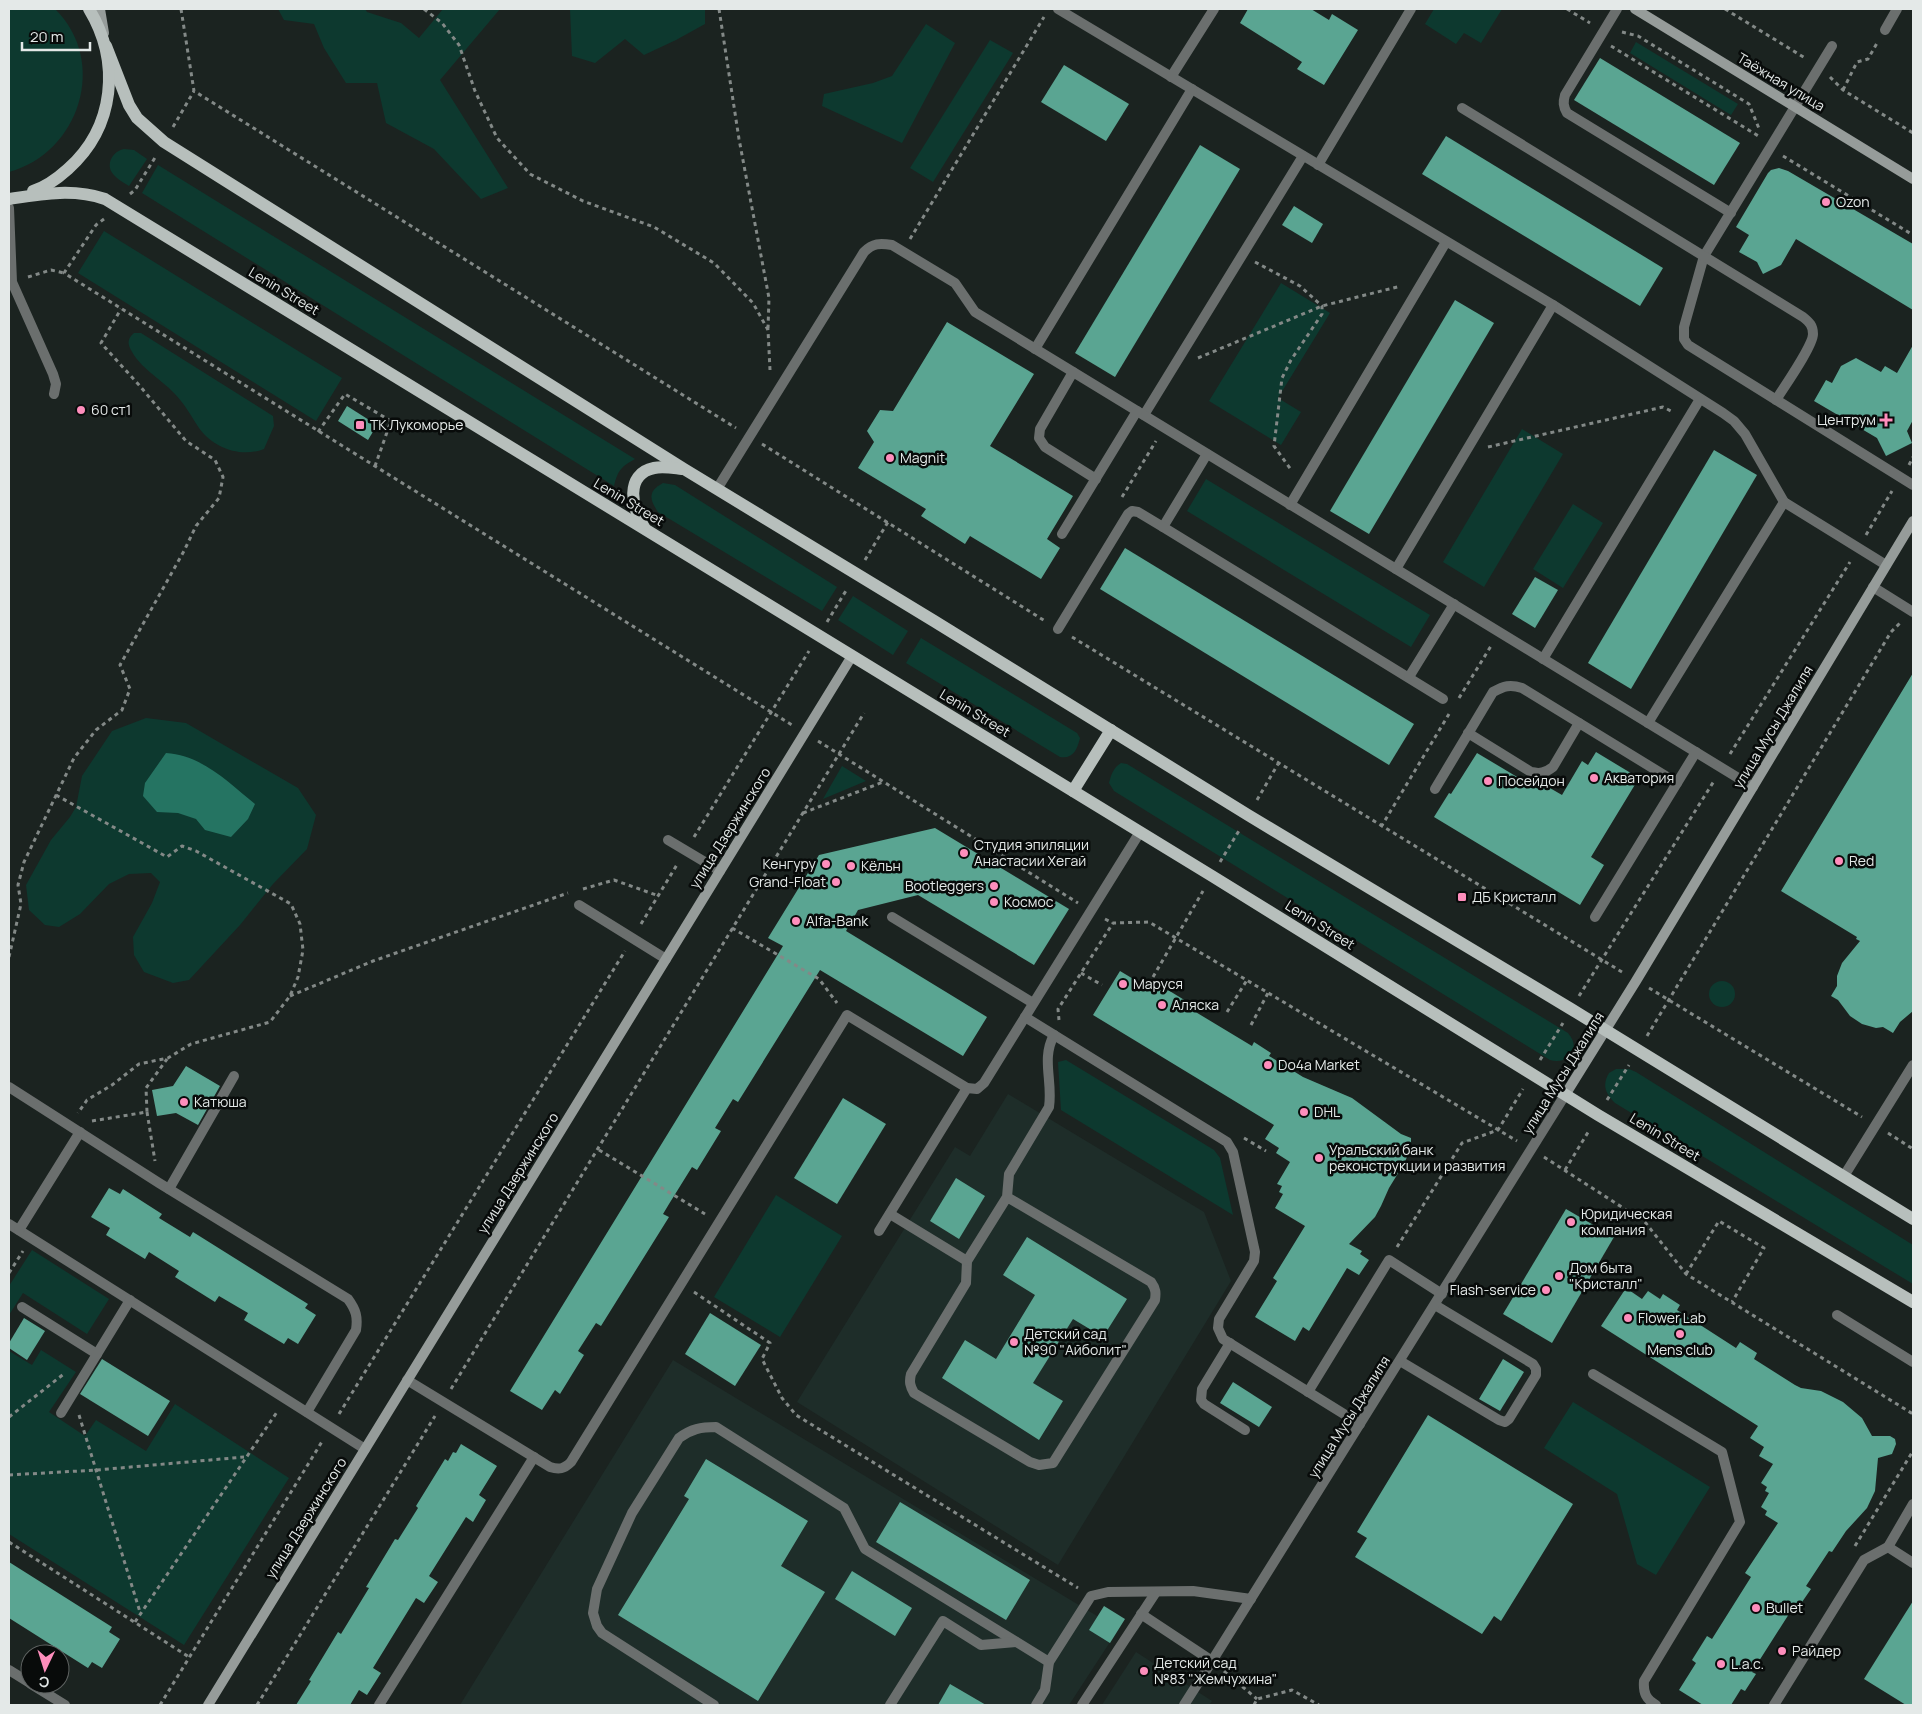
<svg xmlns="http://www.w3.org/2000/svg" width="1922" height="1714" viewBox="0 0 1922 1714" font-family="Manrope,sans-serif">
<rect width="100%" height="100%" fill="#1b2320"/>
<g fill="#1e2d29">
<path d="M1008 1094 1204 1212 1231 1281 1058 1565 797 1402 955 1147 970 1156Z"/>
<path d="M673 1360 1097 1616 1125 1619 1069 1705H460Z"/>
<path d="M1136 1652 1212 1701 1209 1705H1102Z"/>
</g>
<g fill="#0d392f">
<path d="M9 9H55C109 62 79 153 9 172Z"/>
<path d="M278 9H365L367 12 401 23 419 38 443 9H500L440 80 508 188 481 199 434 149 386 123 377 83H346L324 48 314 24 284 20Z"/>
<path d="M570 9H705V24L676 40 644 55 625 39 595 63 572 56Z"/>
<path d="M1434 9H1502L1481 43 1464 33 1456 44 1425 24Z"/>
<path d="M926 24 955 43 902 143 822 106 824 94 873 83 892 76Z"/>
<path d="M990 40 1013 53 933 182 910 168Z"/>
<path d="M1636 42 1738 104 1731 115 1630 53Z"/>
<path d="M124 149 134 150 147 159 129 186C124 183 117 179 113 174 105 164 113 151 124 149Z"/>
<path d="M158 165 635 459C621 467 618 470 614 486L142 193Z"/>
<path d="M104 231 342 378 316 421 78 273Z"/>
<path d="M1281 283 1330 313 1278 398 1301 412 1281 445 1209 401Z"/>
<path d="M134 333H141L273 416 274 426 264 449C241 458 213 448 199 428 191 416 185 404 174 393 161 379 140 368 131 350 127 343 128 338 134 333Z"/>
<path d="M1522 429 1563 454 1484 587 1443 562Z"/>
<path d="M1206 479 1430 615 1411 647 1187 511Z"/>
<path d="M663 483 675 485 837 587 822 611 658 512C649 499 648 491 663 483Z"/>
<path d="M1573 504 1603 523 1563 588 1533 569Z"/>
<path d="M853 596 908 631 893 655 838 620Z"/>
<path d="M921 638 1077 733 1080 738C1077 750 1073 759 1060 757L906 663Z"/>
<path d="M146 718 186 723 298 788 316 815 307 849 273 884 240 925 189 980 173 983 144 972 134 955 133 937 152 903 160 882 151 873 129 874 109 884 80 914 59 927 45 925 29 910 26 885 51 840 70 817 76 807 82 776 112 731Z"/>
<path d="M1121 763 1127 764 1568 1033C1582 1049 1568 1065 1550 1060L1114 791 1109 783C1111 775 1113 768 1121 763Z"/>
<path d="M842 766 866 781 823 799Z"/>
<circle cx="1722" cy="994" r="13"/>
<path d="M1066 1060 1214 1150 1220 1158 1233 1215 1061 1110 1058 1062Z"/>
<path d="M1616 1069H1629L1636 1072 1913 1245V1284L1615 1103C1605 1093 1602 1085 1609 1073Z"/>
<path d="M776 1195 842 1236 780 1337 714 1297Z"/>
<path d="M32 1250 109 1299 87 1334 23 1293 9 1315V1286Z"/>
<path d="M41 1350 76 1372 49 1412 85 1436 96 1420 146 1451 175 1404 289 1478 184 1645 9 1534V1351L32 1365Z"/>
<path d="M1573 1402 1710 1487 1656 1575 1637 1564 1617 1494 1544 1448Z"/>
</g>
<path fill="#257462" d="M166 753C202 755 229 783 255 804L248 819 231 837 205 830 196 819 178 813 157 812 143 796 145 783Z"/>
<g fill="#5aa592">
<path d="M1248 9H1311L1329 20 1332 14 1358 30 1324 85 1297 69 1302 62 1240 23Z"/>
<path d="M1600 58 1740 143 1714 185 1574 100Z"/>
<path d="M1064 65 1129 104 1106 141 1041 102Z"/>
<path d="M1446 136 1663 268 1640 306 1422 174Z"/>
<path d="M1200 145 1240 169 1115 377 1075 353Z"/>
<path d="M1779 168 1788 171 1913 244V310L1796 239 1781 265 1763 274 1757 262 1739 252 1749 235 1736 227 1768 173 1771 170Z"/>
<path d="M1294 206 1323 224 1312 243 1282 225Z"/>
<path d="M1455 300 1494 323 1369 534 1330 511Z"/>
<path d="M947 322 1034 374 990 446 1073 496 1047 539 1060 548 1041 579 970 536 965 544 921 516 926 509 858 468 874 442 867 431 880 410 893 411Z"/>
<path d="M1913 345V420L1907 431 1912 443 1886 456 1877 438 1814 401 1826 380 1832 383 1841 366 1856 358 1881 372 1885 366 1897 373Z"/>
<path d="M347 406 377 425 368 440 338 421Z"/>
<path d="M1714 450 1757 475 1631 689 1588 663Z"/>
<path d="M1125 548 1414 724 1389 765 1100 589Z"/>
<path d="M1535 577 1558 590 1535 628 1512 614Z"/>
<path d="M1913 673V1011L1900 1022 1893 1033 1883 1027 1876 1028 1862 1024 1850 1016 1838 1000 1831 996 1837 986V976L1842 963 1860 941 1856 939 1857 937 1781 891Z"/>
<path d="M1596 752 1639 778 1591 857 1604 865 1580 905 1434 817 1449 793 1451 794 1477 753 1529 784 1532 779 1536 780 1562 795 1582 761 1588 765Z"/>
<path d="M935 828 1069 909 1034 965 918 895 858 910 846 931 987 1017 963 1056 820 970 738 1102 733 1099 715 1128 721 1131 697 1170 692 1167 669 1204 663 1214 669 1217 601 1326 596 1323 578 1351 584 1355 560 1394 555 1390 542 1410 510 1391 783 946 768 938 819 855Z"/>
<path d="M1120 971 1140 983 1142 979 1166 993 1168 990 1186 1001 1184 1005 1252 1046 1254 1042 1271 1053 1269 1056 1303 1077 1352 1098 1401 1134 1411 1138V1146L1405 1162 1389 1188 1381 1206 1375 1217 1349 1244 1362 1251 1360 1254 1369 1260 1359 1275 1347 1268 1309 1331 1303 1327 1295 1341 1255 1317 1277 1281 1273 1278 1305 1226 1275 1208 1283 1194 1279 1192 1282 1186 1277 1184 1290 1162 1276 1153 1279 1148 1265 1139 1274 1125 1093 1015Z"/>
<path d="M186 1066 220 1086 198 1125 176 1113 157 1116 152 1090 173 1086Z"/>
<path d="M843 1098 886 1124 837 1204 794 1178Z"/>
<path d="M956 1178 985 1196 959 1239 930 1221Z"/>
<path d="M109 1188 120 1194 123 1189 162 1214 159 1218 190 1237 193 1232 308 1304 305 1308 316 1315 298 1344 288 1338 284 1344 244 1320 248 1313 219 1296 215 1302 175 1277 179 1271 149 1252 145 1259 106 1235 110 1228 91 1217Z"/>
<path d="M1566 1209 1614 1237 1552 1343 1503 1314Z"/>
<path d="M1027 1237 1127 1299 1103 1337 1073 1319 1033 1383 1063 1401 1039 1440 942 1378 965 1340 996 1359 1035 1295 1003 1275Z"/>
<path d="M1626 1288 1642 1299 1648 1291 1660 1299 1663 1294 1680 1305 1677 1310 1736 1348 1740 1342 1757 1353 1754 1359 1795 1385 1801 1388 1821 1391 1843 1402 1862 1418 1872 1436H1890L1895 1439 1896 1444 1892 1454 1878 1458 1875 1491 1867 1508 1846 1531 1832 1552 1829 1551 1806 1586 1811 1589 1800 1605 1796 1603 1752 1672 1756 1674 1745 1691 1741 1689 1731 1705H1703L1679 1690 1696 1663 1692 1660 1707 1636 1712 1639 1751 1577 1745 1573 1778 1523 1765 1515 1767 1511 1761 1507 1769 1493 1765 1491 1767 1487 1761 1483 1773 1464 1759 1456 1764 1447 1750 1438 1758 1426 1601 1326Z"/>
<path d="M710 1313 761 1345 735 1386 685 1354Z"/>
<path d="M24 1318 45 1331 27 1360 9 1348V1343Z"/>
<path d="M102 1359 170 1401 148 1436 80 1394Z"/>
<path d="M1503 1359 1524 1372 1500 1411 1479 1399Z"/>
<path d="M1233 1382 1272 1407 1259 1427 1220 1403Z"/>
<path d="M1428 1415 1573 1504 1501 1621 1494 1616 1482 1634 1355 1557 1367 1538 1357 1532Z"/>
<path d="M461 1444 497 1466 479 1495 486 1500 473 1522 466 1517 429 1576 438 1582 424 1603 416 1598 373 1668 381 1673 367 1695 359 1690 350 1705H296L311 1681 309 1680 338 1632 341 1634 369 1588 366 1587 395 1539 398 1540 418 1508 416 1506 445 1459 448 1461 453 1452 456 1453Z"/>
<path d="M706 1459 808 1521 781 1566 825 1592 758 1701 618 1615 689 1499 684 1496Z"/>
<path d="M900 1502 1030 1580 1006 1620 876 1542Z"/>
<path d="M9 1562 112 1627 109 1632 120 1639 102 1668 92 1662 88 1668 9 1618Z"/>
<path d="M852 1571 912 1608 895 1636 835 1599Z"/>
<path d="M1913 1601V1705H1906L1864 1679Z"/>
<path d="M1104 1606 1125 1619 1110 1643 1089 1630Z"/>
<path d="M950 1684 986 1705H938Z"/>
</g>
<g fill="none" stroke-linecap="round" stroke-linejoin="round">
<g stroke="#838987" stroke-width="3" stroke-dasharray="4 4" stroke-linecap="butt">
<path d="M181 9 194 91 736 428"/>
<path d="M424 9 442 23 459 45 475 91 497 138 530 174 583 201 654 227 714 263 753 303 768 330 770 370"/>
<path d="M719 9 739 139 769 298 768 329"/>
<path d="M1567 9 1590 23"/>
<path d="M1725 9 1805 58"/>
<path d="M1622 32 1638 36 1749 104 1760 131"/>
<path d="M1611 46 1760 137"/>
<path d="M1830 77 1843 90 1913 133"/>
<path d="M1843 90 1857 62 1868 59 1877 43"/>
<path d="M173 127 194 91"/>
<path d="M1783 156 1913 235"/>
<path d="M130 194 135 190 156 156"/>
<path d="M104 219 96 225 64 273 792 725"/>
<path d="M910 239 1044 17"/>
<path d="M1255 262 1300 286 1322 306V314L1291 360 1282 378 1274 446 1292 471"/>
<path d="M28 277 51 270 64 273"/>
<path d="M1198 358 1322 306 1401 286"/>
<path d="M318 432 345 394 391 421 375 466"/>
<path d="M762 444 1045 621"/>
<path d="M1488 447 1663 407 1673 412"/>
<path d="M1909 465 1913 457"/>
<path d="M1122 497 1156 441"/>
<path d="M1866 535 1892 491"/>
<path d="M865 560 888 522"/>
<path d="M827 622 847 589"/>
<path d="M1072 637 1622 972"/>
<path d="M1459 698 1491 646"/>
<path d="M818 741 1078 903"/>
<path d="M1730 754 1850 562"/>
<path d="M56 795 167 857 182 846 196 851 291 904 300 924 303 950 298 977 290 996 270 1022 191 1044 168 1058 139 1064 112 1085 87 1100 78 1113"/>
<path d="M1257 800 1278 764"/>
<path d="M803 813 883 782"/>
<path d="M1381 827 1449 714"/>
<path d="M694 837 809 651"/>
<path d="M1220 862 1240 829"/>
<path d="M583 889 614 880 659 896"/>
<path d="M1105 919 1113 923 1149 922 1517 1141"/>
<path d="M641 924 678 863"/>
<path d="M732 928 819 979 837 1003"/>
<path d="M9 957 21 904 18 885 24 862 74 758 96 730 122 710 130 689 120 665 184 551 196 526 219 498 223 477 215 460 186 441 139 385 101 343 121 309"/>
<path d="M1081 973 1102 985"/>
<path d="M1153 977 1203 891"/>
<path d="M1649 988 1862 1117"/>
<path d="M290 996 373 961 568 893"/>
<path d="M1579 996 1714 781"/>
<path d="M1227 1012 1247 980"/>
<path d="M1059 1020 1058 1009 1113 923"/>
<path d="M1251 1025 1268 993"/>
<path d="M1647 1036 1891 632 1901 622"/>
<path d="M1540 1060 1563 1023"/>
<path d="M1607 1100 1629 1065"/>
<path d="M147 1112 155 1161"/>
<path d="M92 1121 147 1112 146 1088 167 1059"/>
<path d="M1888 1133 1913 1149"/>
<path d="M1244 1138 1266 1151"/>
<path d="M599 1150 705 1214"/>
<path d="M1544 1157 1645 1222 1686 1274 1913 1414"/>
<path d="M1565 1170 1590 1129"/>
<path d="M1397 1247 1462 1143 1498 1130 1523 1089"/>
<path d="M9 1273 23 1251"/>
<path d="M1686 1274 1719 1221 1764 1248 1732 1302"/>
<path d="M694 1292 770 1343 762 1359 782 1398 796 1415 1078 1588"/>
<path d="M451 1389 864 713"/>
<path d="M339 1414 625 951"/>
<path d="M79 1415 140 1612"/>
<path d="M9 1417 65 1373"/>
<path d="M9 1475 97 1470 244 1457"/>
<path d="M9 1542 189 1657"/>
<path d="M1855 1546 1913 1451"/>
<path d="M135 1622 277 1412"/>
<path d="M1224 1671 1257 1699"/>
<path d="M160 1705 323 1440"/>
<path d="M257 1705 435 1416"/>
<path d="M1254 1705 1257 1699 1292 1690 1319 1705"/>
</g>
<g stroke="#6b6f6e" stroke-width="10">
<path d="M1058 9 1553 305 1723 413 1734 421 1745 434 1784 502 1886 565"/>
<path d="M1617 9 1565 95C1563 102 1563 106 1567 113L1731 213"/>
<path d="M1885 30 1897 9"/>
<path d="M1832 46 1704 256 1684 327V339L1688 345 1913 485"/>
<path d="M1171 77 1214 9"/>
<path d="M1462 108 1803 317C1809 322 1813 325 1813 334 1813 346 1784 387 1776 400"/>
<path d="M1318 165 1411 9"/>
<path d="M9 208 12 282 53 374 56 384 54 394"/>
<path d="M1035 349 1192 89"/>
<path d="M1073 372 1040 429 1039 438 1045 447 1096 479"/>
<path d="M1144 415 1303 156"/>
<path d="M717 489 864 252C873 243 880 243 892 245L955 283 975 312 1753 787"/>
<path d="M1290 505 1446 242"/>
<path d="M1163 527 1207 454"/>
<path d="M1062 534 1137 411"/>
<path d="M1396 569 1553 305"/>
<path d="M1873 587 1913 612"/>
<path d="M1058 629 1128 514 1132 511 1138 512 1163 527 1443 699"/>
<path d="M1543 659 1700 399"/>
<path d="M1409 677 1454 604"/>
<path d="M1648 723 1784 502"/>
<path d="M1468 733 1531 772C1540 774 1545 773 1553 767L1579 723"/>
<path d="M1435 789 1493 692C1504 686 1510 684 1522 688L1677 783"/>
<path d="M668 840 720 871"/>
<path d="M579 905 666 959"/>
<path d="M892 917 1033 1003"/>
<path d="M1595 917 1696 752"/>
<path d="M1025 1017 1227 1142 1233 1152 1255 1252 1254 1261 1219 1319 1218 1328 1223 1339 1360 1424"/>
<path d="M9 1087 159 1183 348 1299C356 1310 358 1317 356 1330L307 1412"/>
<path d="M1844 1176 1913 1065"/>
<path d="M169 1189 234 1076"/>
<path d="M1007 1197 1151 1282C1156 1289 1156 1293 1155 1300L1053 1463 1039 1465 1030 1462 914 1393C910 1386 909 1382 911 1374L966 1283 967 1261 1007 1197 1009 1174 1049 1107C1053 1081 1041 1059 1054 1035"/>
<path d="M890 1214 967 1261"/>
<path d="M9 1224 365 1449"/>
<path d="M19 1230 80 1132"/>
<path d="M879 1231 967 1088"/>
<path d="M22 1307 97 1354"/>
<path d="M1837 1315 1913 1362"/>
<path d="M1230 1343 1202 1389 1201 1400 1204 1404 1245 1430"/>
<path d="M1400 1361 1499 1420 1505 1422 1509 1419 1536 1375V1369L1533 1364 1435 1305"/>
<path d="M1593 1374 1722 1452 1740 1522 1644 1681C1643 1693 1646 1699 1656 1705"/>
<path d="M407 1380 550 1467C559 1470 564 1469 571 1462L847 1015 967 1088 977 1089 984 1083 1140 832"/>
<path d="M1308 1392 1389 1260 1442 1294"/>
<path d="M61 1413 130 1300"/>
<path d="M1888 1547 1913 1563"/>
<path d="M1141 1614 1212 1661 1184 1705"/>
<path d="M9 1670 30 1683"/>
<path d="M31 1684 65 1705"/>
<path d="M379 1705 534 1457"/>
<path d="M714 1705 602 1633 597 1626 593 1613 597 1589 632 1513 679 1438C691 1429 701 1427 716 1427L844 1508 865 1549 1049 1662"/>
<path d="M890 1705 943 1621 981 1645 1016 1642"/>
<path d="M1036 1705 1045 1690 1049 1662 1091 1596 1108 1592 1193 1591 1251 1599"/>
<path d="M1082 1705 1156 1592"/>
<path d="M1774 1705 1864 1560 1888 1547 1913 1504"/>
</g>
<path stroke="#6b6f6e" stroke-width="10" d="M1212 1661 1565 1095"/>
<g stroke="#969c9a" stroke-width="10">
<path d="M100 9 104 33"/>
<path d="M1635 9 1913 179"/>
<path d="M1565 1095 1636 981 1913 521"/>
<path d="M208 1705 852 656"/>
</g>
<g stroke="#b7bfbc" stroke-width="12">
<path d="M106 46 129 105 137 118 164 142 684 469 934 621 1248 815 1571 1009 1913 1219"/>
<path d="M33 191C46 187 58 178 68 169 115 127 121 62 89 9"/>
<path d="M9 199C41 194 73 188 105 199L1212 876 1598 1115 1913 1302"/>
<path d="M644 527C632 509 624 474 654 468 663 466 673 468 682 469"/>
<path d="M1073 791 1111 730"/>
</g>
</g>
<g fill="#fe8ebc" stroke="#080b0a" stroke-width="2">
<circle cx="1826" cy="202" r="5"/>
<circle cx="81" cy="410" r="5"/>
<path d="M1883.5 412.5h5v5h5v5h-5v5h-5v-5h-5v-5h5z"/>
<rect x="355" y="420" width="10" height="10" rx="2.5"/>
<circle cx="890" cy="458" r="5"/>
<circle cx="1594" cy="778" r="5"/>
<circle cx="1488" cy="781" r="5"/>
<circle cx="964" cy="853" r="5"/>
<circle cx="1839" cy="861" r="5"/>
<circle cx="826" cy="864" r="5"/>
<circle cx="851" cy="866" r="5"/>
<circle cx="836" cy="882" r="5"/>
<circle cx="994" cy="886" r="5"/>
<rect x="1457" y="892" width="10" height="10" rx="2.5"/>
<circle cx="994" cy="902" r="5"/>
<circle cx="796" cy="921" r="5"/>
<circle cx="1123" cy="984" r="5"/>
<circle cx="1162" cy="1005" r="5"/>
<circle cx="1268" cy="1065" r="5"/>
<circle cx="184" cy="1102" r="5"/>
<circle cx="1304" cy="1112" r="5"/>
<circle cx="1319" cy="1158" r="5"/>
<circle cx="1571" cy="1222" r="5"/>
<circle cx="1559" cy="1276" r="5"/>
<circle cx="1546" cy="1290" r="5"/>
<circle cx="1628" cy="1318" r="5"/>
<circle cx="1680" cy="1334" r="5"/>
<circle cx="1014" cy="1342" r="5"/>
<circle cx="1756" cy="1608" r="5"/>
<circle cx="1782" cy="1651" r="5"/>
<circle cx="1721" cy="1664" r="5"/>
<circle cx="1144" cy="1671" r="5"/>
</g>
<g text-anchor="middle" stroke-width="5" stroke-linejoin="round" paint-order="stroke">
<g font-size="14" fill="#e4e9e8" stroke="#080b0a">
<text transform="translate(1781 82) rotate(31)" y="5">Таёжная улица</text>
<text transform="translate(284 291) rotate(31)" y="5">Lenin Street</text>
<text transform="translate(629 502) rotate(31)" y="5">Lenin Street</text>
<text transform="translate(975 713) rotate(31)" y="5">Lenin Street</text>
<text transform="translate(1773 727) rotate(-59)" y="5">улица Мусы Джалиля</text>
<text transform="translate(730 828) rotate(-58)" y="5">улица Дзержинского</text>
<text transform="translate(1320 925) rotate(32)" y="5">Lenin Street</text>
<text transform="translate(1563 1073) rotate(-58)" y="5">улица Мусы Джалиля</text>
<text transform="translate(1665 1137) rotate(31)" y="5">Lenin Street</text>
<text transform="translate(518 1173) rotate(-58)" y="5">улица Дзержинского</text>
<text transform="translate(1349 1417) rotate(-58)" y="5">улица Мусы Джалиля</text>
<text transform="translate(306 1518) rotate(-58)" y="5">улица Дзержинского</text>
</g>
<g font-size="14" fill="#e4e9e8" stroke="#080b0a" text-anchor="start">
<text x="1836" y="207">Ozon</text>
<text x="91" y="415">60 ст1</text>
<text x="1876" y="425" text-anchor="end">Центрум</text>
<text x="370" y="430">ТК Лукоморье</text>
<text x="900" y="463">Magnit</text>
<text x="1604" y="783">Акватория</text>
<text x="1498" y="786">Посейдон</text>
<text x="974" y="850">Студия эпиляции<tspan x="974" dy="16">Анастасии Хегай</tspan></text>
<text x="1849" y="866">Red</text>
<text x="816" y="869" text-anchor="end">Кенгуру</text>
<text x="861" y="871">Кёльн</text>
<text x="826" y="887" text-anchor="end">Grand-Float</text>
<text x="984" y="891" text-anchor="end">Bootleggers</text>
<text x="1472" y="902">ДБ Кристалл</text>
<text x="1004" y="907">Космос</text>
<text x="806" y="926">Alfa-Bank</text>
<text x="1133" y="989">Маруся</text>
<text x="1172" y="1010">Аляска</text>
<text x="1278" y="1070">Do4a Market</text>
<text x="194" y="1107">Катюша</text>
<text x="1314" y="1117">DHL</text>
<text x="1329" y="1155">Уральский банк<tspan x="1329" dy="16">реконструкции и развития</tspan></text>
<text x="1581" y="1219">Юридическая<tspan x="1581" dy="16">компания</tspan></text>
<text x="1569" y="1273">Дом быта<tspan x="1569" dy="16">"Кристалл"</tspan></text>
<text x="1536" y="1295" text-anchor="end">Flash-service</text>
<text x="1638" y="1323">Flower Lab</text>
<text x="1024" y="1339">Детский сад<tspan x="1024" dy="16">№90 "Айболит"</tspan></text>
<text x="1680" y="1355" text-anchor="middle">Mens club</text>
<text x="1766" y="1613">Bullet</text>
<text x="1792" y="1656">Райдер</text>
<text x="1154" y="1668">Детский сад<tspan x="1154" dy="16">№83 "Жемчужина"</tspan></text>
<text x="1731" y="1669">L.a.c.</text>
</g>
</g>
<rect width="1922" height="1714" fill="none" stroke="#e4e9e8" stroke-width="20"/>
<g transform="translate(45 1669) rotate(184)"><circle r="24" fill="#080b0a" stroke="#606463"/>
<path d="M0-4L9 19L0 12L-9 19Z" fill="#fe8ebc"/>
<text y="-8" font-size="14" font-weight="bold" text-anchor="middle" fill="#e4e9e8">С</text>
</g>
<path d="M22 42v8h68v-8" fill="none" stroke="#e4e9e8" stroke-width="2.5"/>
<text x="30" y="42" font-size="15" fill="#e4e9e8" stroke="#080b0a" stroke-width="4" paint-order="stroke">20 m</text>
</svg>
